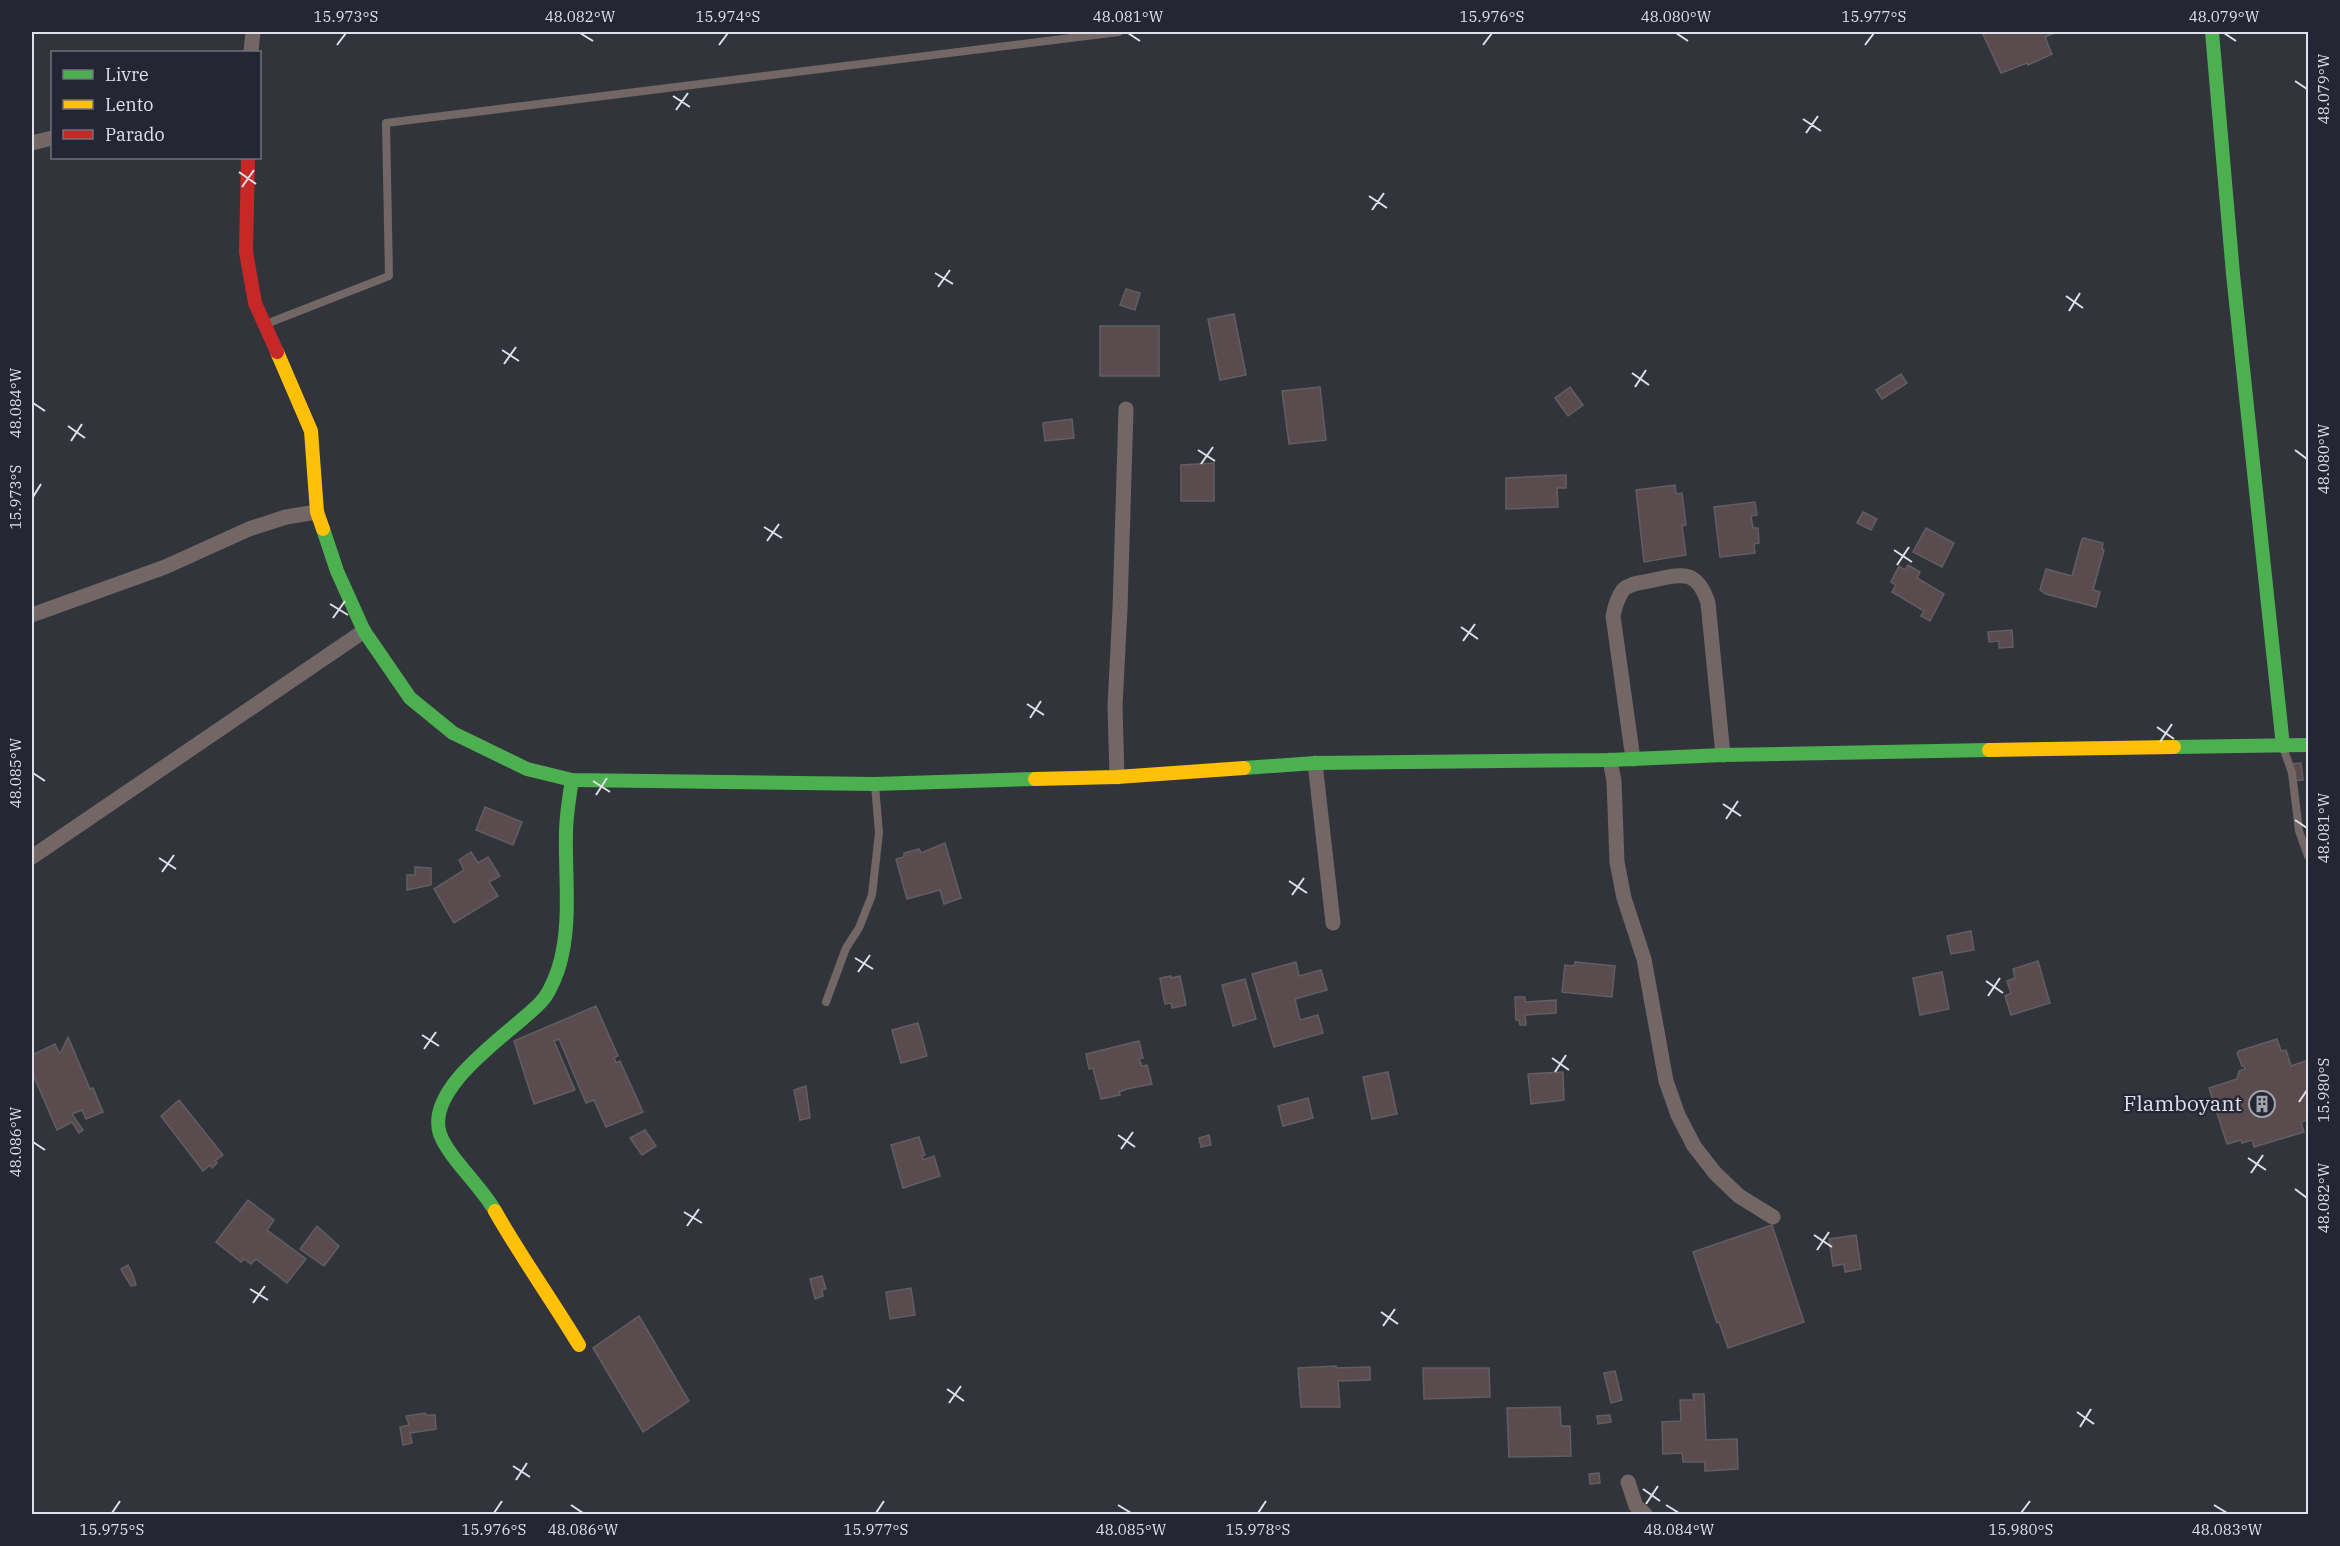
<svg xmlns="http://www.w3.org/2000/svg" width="2340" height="1546" viewBox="0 0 2340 1546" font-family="'IBM Plex Serif',serif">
<rect width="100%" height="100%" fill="#32343c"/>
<g fill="#5a4b4f" stroke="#615e61" stroke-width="1.5">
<path d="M1982 32H2057L2045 37 2052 54 2028 65 2027 63 2001 73Z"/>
<path d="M1126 289 1140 293 1135 310 1120 305Z"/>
<path d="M1234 314 1246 375 1220 380 1208 319Z"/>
<rect x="1100" y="326" width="59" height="50"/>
<path d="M1901 374 1907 383 1882 399 1876 390Z"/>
<path d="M1320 387 1326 440 1289 444 1282 391Z"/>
<path d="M1570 387 1583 405 1568 416 1555 398Z"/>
<path d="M1072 419 1074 438 1045 441 1043 423Z"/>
<path d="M1214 463V501H1181V465Z"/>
<path d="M1566 475V488H1557L1558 507 1506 509V478Z"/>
<path d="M1675 485 1676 494 1682 493 1686 525 1682 526 1686 555 1644 562 1636 490Z"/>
<path d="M1755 502 1757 515 1751 516 1753 528H1758L1759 543 1754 544 1755 553 1720 557 1714 507Z"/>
<path d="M1863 512 1877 519 1871 530 1857 523Z"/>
<path d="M1926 528 1954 543 1942 567 1913 552Z"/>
<path d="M2084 538 2103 543 2102 549 2104 550 2093 590 2100 592 2096 607 2046 594 2040 590 2046 569 2072 576 2082 539Z"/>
<path d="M1908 565 1920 572 1917 578 1944 594 1930 621 1921 616 1924 611 1892 592 1896 585 1891 582 1899 566 1905 570Z"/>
<path d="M2012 630 2013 647 1999 648V641L1989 642 1988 632Z"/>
<path d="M2301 763 2303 780 2290 781V764Z"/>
<path d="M485 807 522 822 513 845 476 830Z"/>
<path d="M945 843 961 898 944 904 940 890 907 899 896 859 904 857V853L919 849 921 853Z"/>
<path d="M471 852 478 863 488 857 500 876 489 882 498 896 454 923 434 889 464 870 459 860Z"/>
<path d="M415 867 431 868V885L407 890V875H415Z"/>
<path d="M1971 931 1974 950 1951 954 1947 936Z"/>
<path d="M2038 961 2050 1003 2011 1015 2005 996 2011 993 2007 981 2015 978 2013 969Z"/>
<path d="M1296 962 1299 976 1321 970 1327 990 1295 999 1300 1020 1318 1015 1323 1033 1274 1047 1252 974Z"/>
<path d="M1575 962 1615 966 1612 997 1562 992 1565 965 1574 966Z"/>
<path d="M1942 972 1949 1009 1920 1015 1913 978Z"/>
<path d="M1171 976V978L1180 976 1186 1005 1172 1008 1171 1003 1165 1004 1160 978Z"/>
<path d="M1245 979 1256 1019 1233 1026 1222 985Z"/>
<path d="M1515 997H1525V1002L1556 1000V1013L1525 1015 1526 1025H1520L1519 1020H1516Z"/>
<path d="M596 1006 618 1056 614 1058 616 1063 620 1061 643 1112 606 1127 594 1100 586 1103 559 1039 554 1041 575 1090 534 1104 514 1041Z"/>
<path d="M918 1023 927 1056 901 1063 892 1030Z"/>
<path d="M68 1037 90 1089 93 1088 103 1112 86 1119 82 1110 72 1114 83 1130 79 1133 72 1122 57 1130 32 1072V1055L55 1044 59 1053 61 1052Z"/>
<path d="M2277 1039 2281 1051 2286 1050 2291 1066 2308 1060V1120L2301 1122 2304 1132 2254 1147 2252 1140 2242 1143 2241 1140 2227 1144 2209 1088 2237 1079 2239 1071 2245 1069 2244 1066H2242L2237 1053 2239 1051Z"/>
<path d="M1139 1041 1143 1058 1139 1059 1142 1066 1147 1065 1152 1084 1127 1089 1119 1092 1120 1095 1101 1099 1093 1068 1089 1069 1086 1054Z"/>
<path d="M1388 1072 1397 1114 1372 1119 1363 1077Z"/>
<path d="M1563 1072 1564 1100 1531 1104 1528 1074Z"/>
<path d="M806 1086 810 1118 800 1120 794 1090Z"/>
<path d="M1308 1098 1313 1118 1283 1126 1278 1106Z"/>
<path d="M179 1100 223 1155 215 1161 217 1163 212 1168 210 1165 203 1171 161 1116Z"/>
<path d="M645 1130 656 1146 642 1155 630 1138Z"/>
<path d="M1209 1135 1211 1145 1201 1147 1199 1138Z"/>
<path d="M919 1137 925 1155 922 1156 923 1160 934 1156 940 1176 903 1188 891 1145Z"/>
<path d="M248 1200 274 1220 267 1230 306 1259 287 1283 256 1259 251 1264 244 1259 241 1262 216 1242Z"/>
<path d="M1772 1225 1804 1322 1728 1348 1719 1322 1717 1323 1693 1252Z"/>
<path d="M317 1226 339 1246 324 1266 300 1249Z"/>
<path d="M1856 1235 1861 1269 1845 1272 1844 1264 1833 1266 1829 1239Z"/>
<path d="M128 1265 133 1275 136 1285 131 1286 123 1273 121 1269Z"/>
<path d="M822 1276 826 1289 822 1290 823 1296 815 1299 810 1279Z"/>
<path d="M911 1288 915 1315 890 1319 886 1292Z"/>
<path d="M639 1316 689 1401 643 1432 593 1348Z"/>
<path d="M1336 1366V1368L1370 1367V1380L1338 1381 1340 1407H1301L1298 1368Z"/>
<path d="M1423 1368H1489L1490 1397 1424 1399Z"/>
<path d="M1615 1371 1622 1400 1611 1403 1604 1373Z"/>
<path d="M1693 1394H1704L1706 1440 1737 1439 1738 1469 1705 1471V1462H1683L1682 1453 1663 1454 1662 1422 1681 1421 1680 1400H1694Z"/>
<path d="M1560 1407 1561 1426H1570L1571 1456 1509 1457 1507 1408Z"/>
<path d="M425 1413 426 1415H435L436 1429 410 1433 412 1443 403 1445 400 1427 409 1425 406 1416Z"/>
<path d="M1610 1415 1611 1422 1598 1424 1597 1416Z"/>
<path d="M1599 1473 1600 1483 1590 1484 1589 1474Z"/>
</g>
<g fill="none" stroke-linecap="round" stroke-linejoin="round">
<g stroke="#726765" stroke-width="8">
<path d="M266 324 389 276 386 123 1119 32"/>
<path d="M2283 747 2292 773 2299 831 2308 856"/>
<path d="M826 1002 846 948 859 928 872 895 879 833 875 785"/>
</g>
<g stroke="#726765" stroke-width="15">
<path d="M251 52 253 32"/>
<path d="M32 143 52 138"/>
<path d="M32 615 165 567 249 529 286 517 317 512"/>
<path d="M1633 759 1613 616C1615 607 1617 598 1623 590 1630 583 1640 583 1649 581 1681 574 1697 568 1708 603L1723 755"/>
<path d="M1610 760 1614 781 1617 862 1624 898 1644 959 1666 1081 1678 1115 1694 1146 1715 1173 1739 1196 1773 1217"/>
<path d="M1315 763 1333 923"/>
<path d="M1117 777 1115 706 1120 609 1126 409"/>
<path d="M32 857 364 631"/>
<path d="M1628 1482 1636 1506 1645 1514"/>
</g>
<g stroke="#4caf50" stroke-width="14">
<path d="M2212 32 2233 274 2283 746"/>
<path d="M323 529 337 571 364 631 410 698 453 733 527 769 572 780 875 784 1035 779"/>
<path d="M2174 747 2308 745"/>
<path d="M1244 768 1315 763 1610 760 1723 755 1989 750"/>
<path d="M495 1211C482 1187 448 1157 440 1134 424 1086 514 1031 541 1002 549 994 554 981 558 970 572 927 565 879 566 834 566 816 569 798 572 780"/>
</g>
<g stroke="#ffc107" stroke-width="14">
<path d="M277 352 311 431 317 512 323 529"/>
<path d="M1989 750 2174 747"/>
<path d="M1035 779 1117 777 1244 768"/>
<path d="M495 1211C521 1257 552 1300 579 1345"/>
</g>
<path stroke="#c62828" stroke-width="14" d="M248 158 246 252 255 303 277 352"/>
</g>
<path fill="none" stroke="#dfe0e9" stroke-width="2" d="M580 33 593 41M1128 33 1140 41M1676 33 1688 41M2224 33 2236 41M337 45 346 33M719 45 728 33M1483 45 1492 33M1865 45 1874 33M2295 81 2307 89M673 96 690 107M676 110 688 93M1803 119 1821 131M1806 133 1818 116M239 172 256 184M242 187 254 170M1369 196 1387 208M1372 210 1384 193M935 273 953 284M938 287 950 270M2066 296 2083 308M2069 311 2080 293M502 350 519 361M504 364 516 347M1632 373 1649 385M1635 387 1646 370M33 403 45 411M68 426 85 438M71 441 82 424M1198 450 1215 461M2295 450 2307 459M1201 464 1213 447M33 497 41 484M764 527 782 538M767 541 779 524M1894 550 1912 562M1897 565 1909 547M330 604 348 615M333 618 345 601M1461 627 1478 639M1463 641 1475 624M1027 704 1044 715M1030 718 1041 701M2157 727 2174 739M2160 742 2172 724M33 773 45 781M593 781 610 792M596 795 607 778M1723 804 1741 816M1726 819 1738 801M2295 820 2307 828M159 858 176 869M162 872 174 855M1289 881 1307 893M1292 895 1304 878M855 958 873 969M858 972 870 955M1986 981 2003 993M1988 996 2000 978M422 1035 439 1046M424 1049 436 1032M1552 1058 1569 1070M1555 1072 1566 1055M2299 1102 2307 1090M1118 1135 1135 1147M33 1142 45 1150M1121 1149 1133 1132M2248 1158 2266 1170M2251 1173 2263 1155M2295 1189 2307 1198M684 1212 702 1223M687 1226 699 1209M1814 1235 1832 1247M1817 1250 1829 1232M250 1289 268 1300M253 1303 265 1286M1381 1312 1398 1324M1383 1326 1395 1309M947 1389 964 1401M949 1403 961 1386M2077 1412 2094 1424M2080 1427 2091 1409M513 1466 530 1477M516 1480 527 1463M1643 1489 1660 1501M1646 1504 1658 1486M571 1505 583 1513M1118 1505 1131 1513M1666 1505 1679 1513M2214 1505 2227 1513M112 1513 120 1501M494 1513 502 1501M876 1513 884 1501M1258 1513 1266 1501M2021 1513 2030 1501"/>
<defs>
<symbol id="building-ring" viewBox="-11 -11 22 22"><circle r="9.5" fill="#252634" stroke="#a2a4ac" stroke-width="1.5"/><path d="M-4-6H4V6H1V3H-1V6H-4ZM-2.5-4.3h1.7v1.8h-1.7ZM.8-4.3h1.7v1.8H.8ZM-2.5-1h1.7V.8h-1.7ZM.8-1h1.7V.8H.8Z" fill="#a2a4ac"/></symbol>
</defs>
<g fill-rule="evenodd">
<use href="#building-ring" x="2247" y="1089" width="30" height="30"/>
</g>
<g text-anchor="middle" stroke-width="4.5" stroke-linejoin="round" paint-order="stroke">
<g font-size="21" fill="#dfe0e9" stroke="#252634" text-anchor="end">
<text x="2242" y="1111">Flamboyant</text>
</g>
</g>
<rect width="2340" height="1546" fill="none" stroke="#252634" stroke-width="66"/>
<rect x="51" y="51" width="210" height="108" fill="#252634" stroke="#6f707c" stroke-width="1.5"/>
<rect x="63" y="70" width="30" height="9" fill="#4caf50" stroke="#6f707c" stroke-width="1.5"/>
<text x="105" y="81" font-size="18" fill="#dfe0e9">Livre</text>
<rect x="63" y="100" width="30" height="9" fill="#ffc107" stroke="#6f707c" stroke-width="1.5"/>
<text x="105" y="111" font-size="18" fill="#dfe0e9">Lento</text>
<rect x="63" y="130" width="30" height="9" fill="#c62828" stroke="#6f707c" stroke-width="1.5"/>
<text x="105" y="141" font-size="18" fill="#dfe0e9">Parado</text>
<rect x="33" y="33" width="2274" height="1480" fill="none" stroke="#dfe0e9" stroke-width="2"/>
<g font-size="15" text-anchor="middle" fill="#dfe0e9">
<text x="346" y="22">15.973°S</text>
<text x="580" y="22">48.082°W</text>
<text x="728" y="22">15.974°S</text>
<text x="1128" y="22">48.081°W</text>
<text x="1492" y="22">15.976°S</text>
<text x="1676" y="22">48.080°W</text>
<text x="1874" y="22">15.977°S</text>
<text x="2224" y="22">48.079°W</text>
<text transform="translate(2324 89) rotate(-90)" y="5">48.079°W</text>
<text transform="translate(16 403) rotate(-90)" y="5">48.084°W</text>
<text transform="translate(2324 459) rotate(-90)" y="5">48.080°W</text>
<text transform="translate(16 497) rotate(-90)" y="5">15.973°S</text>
<text transform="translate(16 773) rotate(-90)" y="5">48.085°W</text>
<text transform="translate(2324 828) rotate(-90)" y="5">48.081°W</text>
<text transform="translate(2324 1090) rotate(-90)" y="5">15.980°S</text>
<text transform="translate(16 1142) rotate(-90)" y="5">48.086°W</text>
<text transform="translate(2324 1198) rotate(-90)" y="5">48.082°W</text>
<text x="112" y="1535">15.975°S</text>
<text x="494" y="1535">15.976°S</text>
<text x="583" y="1535">48.086°W</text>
<text x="876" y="1535">15.977°S</text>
<text x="1131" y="1535">48.085°W</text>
<text x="1258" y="1535">15.978°S</text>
<text x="1679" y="1535">48.084°W</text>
<text x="2021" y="1535">15.980°S</text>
<text x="2227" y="1535">48.083°W</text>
</g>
</svg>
